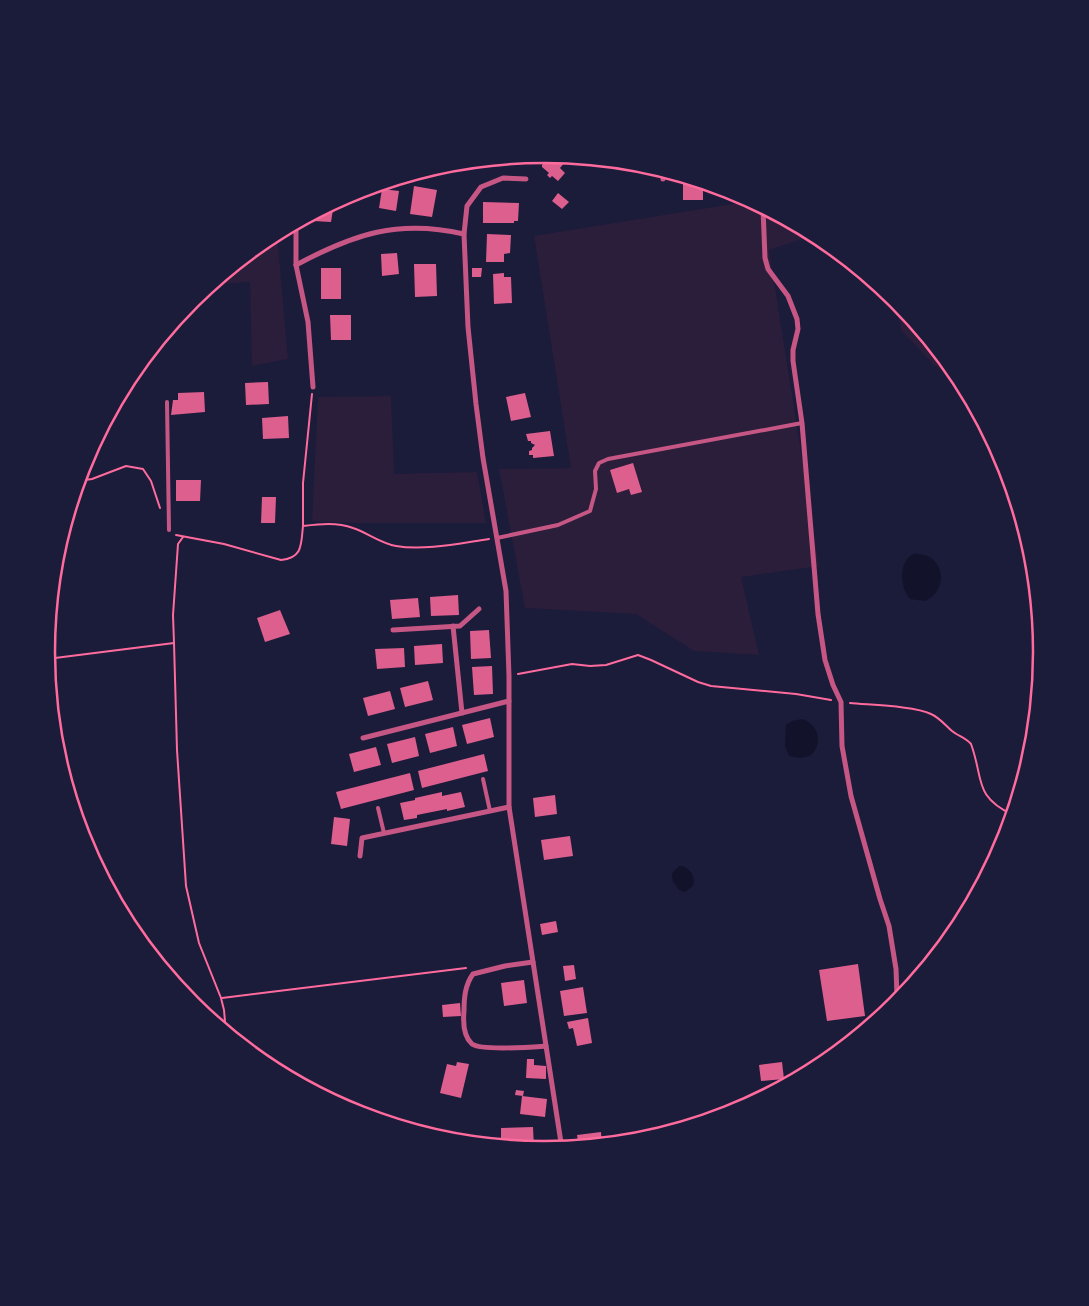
<svg xmlns="http://www.w3.org/2000/svg" width="1089" height="1306" viewBox="0 0 1089 1306" font-family="'Varela Round',sans-serif">
<rect width="100%" height="100%" fill="#1b1b3a"/>
<g fill="#2a1e3b">
<path d="M751 201 814 235 769 250 819 566 741 577 759 655 694 651 636 614 525 608 499 469 571 468 534 236Z"/>
<path d="M277 234 288 359 252 366 250 282 212 284 268 239Z"/>
<path d="M896 300 959 376 962 382 934 365 901 330Z"/>
<path d="M391 396 394 474 477 472 486 523H356L312 521 318 397Z"/>
</g>
<g fill="#12122b">
<path d="M913 554C945 551 950 591 925 601L910 599C900 588 898 562 913 554Z"/>
<path d="M802 719C820 725 823 745 810 756L801 758 789 756 785 746 786 725 792 721Z"/>
<path d="M679 866C689 866 696 876 693 886L685 892 679 890 673 882 672 875 673 872Z"/>
</g>
<g fill="#dd5f8e">
<path d="M555 156H558L565 162 560 168 565 173 558 181 552 176 550 178 547 175 549 173 542 167V165L548 157 551 160Z"/>
<path d="M683 180H693L695 181V184H703V200H683Z"/>
<path d="M414 186 437 190 432 217 410 214Z"/>
<path d="M382 189 399 191 396 211 379 208Z"/>
<path d="M558 193 569 202 562 209 552 201Z"/>
<path d="M483 202 519 203 518 221H514V223H483Z"/>
<path d="M334 203 331 222 313 221 314 214Z"/>
<path d="M487 234 511 235 510 253 504 254V262H486Z"/>
<path d="M397 253 399 274 382 276 381 254Z"/>
<path d="M414 264H436L437 296 415 297Z"/>
<rect x="321" y="268" width="20" height="31"/>
<path d="M472 268H482L481 277H472Z"/>
<path d="M504 273V277H511L512 303 494 304 493 274Z"/>
<path d="M330 315H351V340H331Z"/>
<path d="M268 382 269 404 246 405 245 383Z"/>
<path d="M204 392 205 412 171 415 173 400H178V393Z"/>
<path d="M525 393 531 417 511 421 506 397Z"/>
<path d="M288 416 289 438 263 439 262 418Z"/>
<path d="M550 431 554 456 533 458V455H529V451L532 450V448L535 445 531 443V441H528L526 434Z"/>
<path d="M633 463 642 492 631 495 629 489 617 493 610 470Z"/>
<path d="M176 480H201L200 501H176Z"/>
<path d="M262 497H276L275 523H261Z"/>
<path d="M458 595 459 615 431 616 430 597Z"/>
<path d="M418 598 420 617 392 619 390 600Z"/>
<path d="M280 610 290 634 265 642 257 618Z"/>
<path d="M489 630 491 658 471 659 470 631Z"/>
<path d="M442 644 443 663 415 665 414 646Z"/>
<path d="M404 648 405 667 377 669 375 649Z"/>
<path d="M492 666 493 694 474 695 472 667Z"/>
<path d="M428 681 433 700 405 707 400 688Z"/>
<path d="M390 691 395 709 368 716 363 698Z"/>
<path d="M490 718 494 737 467 744 462 725Z"/>
<path d="M453 727 457 746 430 753 425 734Z"/>
<path d="M415 737 419 756 392 763 387 744Z"/>
<path d="M376 747 381 765 354 772 349 754Z"/>
<path d="M484 754 488 771 422 788 418 771Z"/>
<path d="M410 773 414 790 341 809 336 792Z"/>
<path d="M442 792V796L461 792 465 807 447 811V809L417 815V818L404 820 400 803 415 800V798Z"/>
<path d="M555 795 557 814 535 817 533 798Z"/>
<path d="M334 817 350 819 347 846 331 844Z"/>
<path d="M570 836 573 856 544 860 541 840Z"/>
<path d="M556 921 558 932 542 935 540 924Z"/>
<path d="M858 964 865 1016 827 1021 819 970Z"/>
<path d="M574 965 576 979 565 981 563 966Z"/>
<path d="M524 980 527 1003 504 1006 501 983Z"/>
<path d="M583 987 587 1013 564 1016 560 991Z"/>
<path d="M460 1003 461 1016 443 1017 442 1005Z"/>
<path d="M588 1018 592 1043 577 1046 573 1028 569 1029 567 1022Z"/>
<path d="M527 1059H534V1065L546 1066V1079L526 1078Z"/>
<path d="M457 1062 469 1064 461 1098 440 1093 447 1064 456 1066Z"/>
<path d="M782 1062 784 1079 761 1081 759 1065Z"/>
<path d="M516 1090 524 1091 523 1096 515 1095Z"/>
<path d="M522 1096 547 1099 545 1117 520 1114Z"/>
<path d="M533 1127 534 1148 519 1149 517 1145 501 1146V1128Z"/>
<path d="M601 1132 602 1146 579 1148 577 1135Z"/>
</g>
<g fill="none" stroke-linecap="round" stroke-linejoin="round">
<g stroke="#ff6b9d" stroke-width="2">
<path d="M78 481 92 479 126 466 143 469 151 481 160 508"/>
<path d="M303 526V483L312 394"/>
<path d="M176 535 224 544 281 560C303 558 301 544 303 526 320 524 337 522 353 528 368 533 380 543 396 546 424 551 461 543 489 539"/>
<path d="M183 537 178 544 173 615 174 643 177 750 186 886 199 943 221 998 224 1010 226 1033"/>
<path d="M47 659 174 643"/>
<path d="M518 674 572 664 590 666 606 665 638 655 651 660 698 682 711 686 796 694 831 700"/>
<path d="M850 703C870 705 915 706 931 714 940 718 945 725 952 731 958 736 966 738 971 744 984 779 973 796 1013 815"/>
<path d="M222 998 466 968"/>
</g>
<g stroke="#c65784" stroke-width="4">
<path d="M167 402 169 530"/>
<path d="M497 538 558 525 590 511 596 489 595 471 599 463 608 459 802 423"/>
<path d="M483 779 490 811"/>
<path d="M378 808 384 833"/>
</g>
<g stroke="#c65784" stroke-width="5">
<path d="M526 179 503 178 481 187 467 206 464 234 468 327 476 404 483 458 506 591 509 676V807L562 1149"/>
<path d="M663 179 664 171"/>
<path d="M763 208 765 258 768 269 788 296 797 319 798 329 793 350V361L802 423 818 614 825 660 833 685 841 702 842 746 851 796 880 899 889 926 896 969 897 996 895 1007"/>
<path d="M296 224V265L308 322 313 387"/>
<path d="M296 265C354 234 398 219 464 234"/>
<path d="M453 626 462 713"/>
<path d="M393 630 460 626 479 609"/>
<path d="M363 738 509 701"/>
<path d="M360 856 362 838 509 807"/>
<path d="M533 962 505 966 473 974C465 985 464 998 464 1011 463 1022 463 1036 472 1044 482 1051 532 1047 546 1046"/>
</g>
</g>
<path d="M0 0H1089V1306H0ZM55 652a489 489 0 1 1 978 0a489 489 0 1 1-978 0Z" fill="#1b1b3a" fill-rule="evenodd"/>
<path fill="none" stroke="#ff6b9d" stroke-width="2.5" d="M55 652a489 489 0 1 1 978 0a489 489 0 1 1-978 0Z"/>
</svg>
